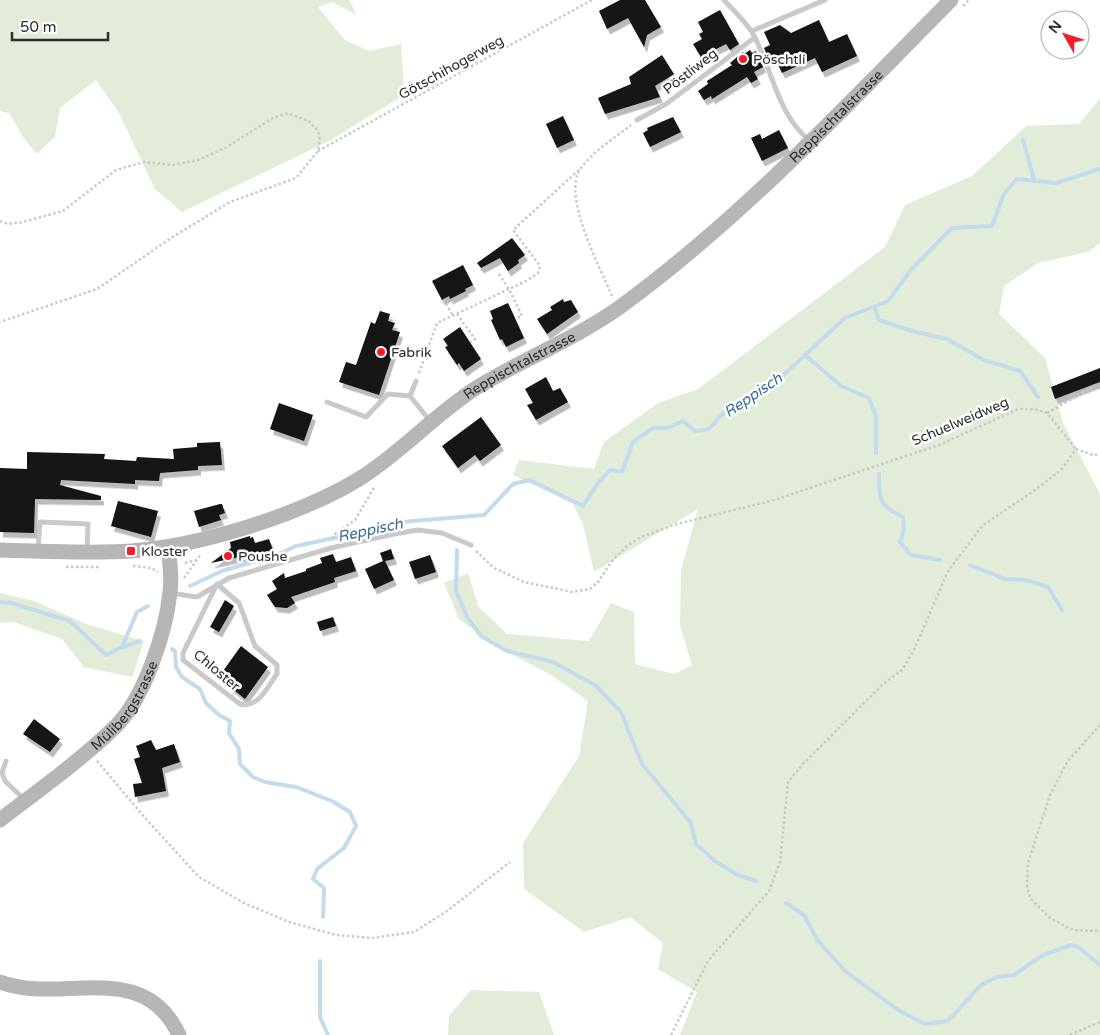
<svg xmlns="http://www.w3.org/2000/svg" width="1100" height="1035" viewBox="0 0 1100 1035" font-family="'Varela Round',sans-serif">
<defs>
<filter id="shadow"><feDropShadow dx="3" dy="5.5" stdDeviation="0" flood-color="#0004"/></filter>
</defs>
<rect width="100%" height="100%" fill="#fff"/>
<g fill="#e2ecd8">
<path d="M0 0H349L357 15 332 2 318 7 345 40 369 51 401 44 404 95 329 141 182 212 155 189 119 113 96 80 60 108 55 137 37 154 25 140 9 113 0 111Z"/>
<path d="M1100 99V243L1088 252 1038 263 1004 286 999 314 1045 358 1063 423 1100 494V1035H680L697 992 658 969 663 943 630 917 584 932 524 889 523 843 579 756 588 701 551 675 496 646 459 619 444 583 468 573 478 606 507 634 589 641 611 603 634 612 635 664 674 674 692 665 680 625 681 570 698 509 594 572 583 524 573 504 513 475 519 460 594 469 604 442 658 403 698 389 885 247 905 205 972 176 1026 126 1079 124Z"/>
<path d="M0 593 34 601 89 625 144 641 132 677 84 667 62 639 14 622 0 623Z"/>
<path d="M471 990 539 992 554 1035H448L449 1016Z"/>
</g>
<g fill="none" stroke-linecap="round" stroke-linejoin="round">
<g stroke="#c2dced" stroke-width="4">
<path d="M1023 140 1034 180"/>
<path d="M874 307 879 320 912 331 947 339 984 360 1020 371 1038 397"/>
<path d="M805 355 841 386 869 398 876 416V453"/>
<path d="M879 474C879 500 879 506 903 517L904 530 900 542 911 555 940 560"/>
<path d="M457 550 456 591 467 617 481 636 507 651 553 662 595 685 621 712 642 764 691 823 696 844 715 861 738 875 756 881"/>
<path d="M970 565 1005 579 1027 580 1048 587 1062 610"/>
<path d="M190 586 222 571 274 556 296 546 387 527 402 522 484 515 513 484 530 480 583 506 598 483 610 470 622 472 633 442 653 428H668L683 421 695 431 709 429 728 408 778 380 845 318 888 301 910 271 952 228 992 226 1004 194 1017 179 1056 183 1100 169"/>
<path d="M0 602 11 603 70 621 106 655 122 647 137 612 148 606"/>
<path d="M123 647 140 641"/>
<path d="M172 649 175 651 176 667 182 677 200 689 206 703 219 715 230 721 229 733 239 749 240 764 253 777 265 782 296 787 332 801 350 812 356 826 344 848 317 869 313 879 324 888 323 917"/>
<path d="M786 903 804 915 818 941 845 971 898 1010 925 1024 948 1021 981 985 997 977 1014 975 1043 955 1071 945 1078 947 1100 965"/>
<path d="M320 961V1017L328 1035"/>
</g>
</g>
<g fill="#131313" filter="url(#shadow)">
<path d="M620 0H645L661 27 647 35 644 47 628 18 607 29 599 11Z"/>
<path d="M720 10 739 44 730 50 726 44 701 57 693 44 702 39 699 34 703 32 698 22Z"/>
<path d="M819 20 829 42 847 34 857 56 822 72 815 58 782 73 775 58 770 62 764 48 770 45 764 32 780 25 791 33Z"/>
<path d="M750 50 752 53 756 51 763 67 754 72 758 79 751 83 747 77 712 99 711 96 704 100 698 91 708 84 707 81 732 65 730 63 743 52 744 54Z"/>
<path d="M662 55 674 74 655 86 660 97 605 114 598 98 631 84 629 77Z"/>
<path d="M563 116 574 140 557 148 546 124Z"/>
<path d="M673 117 681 132 650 147 643 133 648 130 647 128Z"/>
<path d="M779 130 788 148 762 161 751 138 760 134 762 139Z"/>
<path d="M512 238 525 255 518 260 519 263 508 271 500 258 481 268 477 263Z"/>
<path d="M463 265 473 285 465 289 466 291 450 299 449 296 442 300 432 281Z"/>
<path d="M563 299 564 302 571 300 578 312 547 334 537 319 552 310 550 307Z"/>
<path d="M508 303 524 338 506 347 502 339 500 340 491 320 493 319 490 311Z"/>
<path d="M380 311 390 314 388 321 395 323 392 330 400 332 379 395 339 382 346 362 356 365 371 322 375 324Z"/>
<path d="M460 327 481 359 464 371 459 363 457 365 445 347 448 346 443 339Z"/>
<path d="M1100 368V382L1055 399 1051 387Z"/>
<path d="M546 377 553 391 560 388 568 402 536 420 527 405 533 403 525 389Z"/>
<path d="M279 403 313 415 304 441 270 429Z"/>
<path d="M481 417 501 445 480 461 475 455 458 468 442 446Z"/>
<path d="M220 442 222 465 198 466V470L160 473 159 481 135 480V484L61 480 60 485 101 496V500L35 499 34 533 0 532V468L27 469V452L105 454 104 459 136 461 137 457 174 459 173 449 197 447V443Z"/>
<path d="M118 501 158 511 151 537 111 526Z"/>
<path d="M220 504H222L225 513 219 515 221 520 199 527 194 511Z"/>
<path d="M250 536V538L253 537 255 543 269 539 273 550 211 563 231 548 230 542Z"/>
<path d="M391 549 394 559 385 561 394 580 374 589 365 569 383 561 380 553Z"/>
<path d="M333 554 336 562 351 557 356 571 334 578 335 582 291 597 295 603 287 608 275 607 267 595 277 589 272 581 284 573 285 578 306 571V569L322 563 320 558Z"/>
<path d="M430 555 436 572 415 579 409 562Z"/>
<path d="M225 600 234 606 219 632 210 627Z"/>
<path d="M333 617 336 626 320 631 317 622Z"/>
<path d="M241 646 268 667 245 699 228 685 233 678 223 671Z"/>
<path d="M34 719 60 739 50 752 23 734Z"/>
<path d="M151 740 156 750 174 744 180 762 162 768 166 791 135 797 133 784 142 783 134 759 140 757 136 746Z"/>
</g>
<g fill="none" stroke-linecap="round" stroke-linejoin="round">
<g stroke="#c9c9c9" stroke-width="2.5" stroke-dasharray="2.5 2.5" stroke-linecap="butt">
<path d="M963 6 969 0"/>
<path d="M318 151 592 0"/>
<path d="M0 221 8 224 23 222 63 211 116 170 144 162 173 165 198 160 227 147 273 118 288 113 309 121 318 131 320 140 318 151 296 178 230 202 171 238 97 289 0 322"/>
<path d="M499 274 509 289 522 316 516 318"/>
<path d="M612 296C600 267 561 195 581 168 593 151 615 138 631 125"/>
<path d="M444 299 453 316"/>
<path d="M457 314 475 339 470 342"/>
<path d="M419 373 437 323 528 280 538 273 540 266 513 230 581 168"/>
<path d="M1047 413 1095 386"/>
<path d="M1076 449 1093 455 1100 454"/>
<path d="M332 539 336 533 355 520 375 486"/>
<path d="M476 551 494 568 524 582 572 592 590 589 598 582 612 561 627 546 641 537 677 524 774 500 939 445 1018 409H1034L1047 413 1076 449"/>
<path d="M185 563 197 560"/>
<path d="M133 566 151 568 158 572"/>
<path d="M66 567H100"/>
<path d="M184 578 201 554"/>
<path d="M1100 725 1067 762 1050 795 1028 863 1027 887 1030 898 1050 918 1073 930 1100 931"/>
<path d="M97 761 146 819 199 877 244 903 289 922 336 935 372 938 414 932 447 911 510 862"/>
<path d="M671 1035 708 961 769 891 780 862 788 782 804 763 882 685 902 670 914 650 948 571 982 526 1035 490 1061 470 1076 449"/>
<path d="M1070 1035 1100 1022"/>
</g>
<g stroke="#c9c9c9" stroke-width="5">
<path d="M724 0C733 10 745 21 752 32 772 67 777 115 810 141"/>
<path d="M752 31 825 0"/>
<path d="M637 120 666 104 754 38"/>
<path d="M410 396 430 421"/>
<path d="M410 396 416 381"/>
<path d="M327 402 366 417 388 394 410 396"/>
<path d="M38 550 40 522 88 524 87 551"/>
<path d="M217 584 239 603 255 646 277 665V674C268 686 258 709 240 704L183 660V653Z"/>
<path d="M170 593 197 597 229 578 331 548 394 534 418 530 442 533 471 545"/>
<path d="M6 761 2 773 5 781 25 800"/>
</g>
<g stroke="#b6b6b6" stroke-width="15">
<path id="s1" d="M0 550C44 551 88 554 131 551 200 546 300 515 359 479 401 453 434 415 476 388 523 359 575 339 620 307 742 218 845 107 951 0"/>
<path id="s2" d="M0 820C39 790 80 761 115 727 144 699 166 632 170 592 172 577 170 562 168 547"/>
<path d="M0 982C61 1005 143 957 179 1035"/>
</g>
</g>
<g fill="#f31e29" stroke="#fff" stroke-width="2">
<circle cx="743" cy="59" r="5"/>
<circle cx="381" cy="352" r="5"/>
<rect x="126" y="546" width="10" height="10" rx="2.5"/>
<circle cx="228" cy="556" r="5"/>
</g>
<g text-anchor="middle" stroke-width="5" stroke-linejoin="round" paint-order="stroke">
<g font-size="14" fill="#2c2c2c" stroke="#fff" text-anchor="start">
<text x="753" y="64">Pöschtli</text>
<text x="391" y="357">Fabrik</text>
<text x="141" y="556">Kloster</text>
<text x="238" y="561">Poushe</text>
</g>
<g font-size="14" fill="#2c2c2c" stroke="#fff">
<text transform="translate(451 67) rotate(-29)" y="5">Götschihogerweg</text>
<text transform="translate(690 71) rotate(-38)" y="5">Pöstliweg</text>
<text dy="5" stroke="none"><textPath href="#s1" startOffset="974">Reppischtalstrasse</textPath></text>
<text dy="5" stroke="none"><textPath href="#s1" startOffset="569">Reppischtalstrasse</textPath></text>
<text transform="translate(960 421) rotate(-23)" y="5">Schuelweidweg</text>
<text transform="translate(217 670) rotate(40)" y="5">Chloster</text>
<text dy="5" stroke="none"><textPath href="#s2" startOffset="171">Mülibergstrasse</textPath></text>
</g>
<g font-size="15" font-style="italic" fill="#346d94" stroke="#fff">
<text transform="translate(753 395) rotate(-34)" y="5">Reppisch</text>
<text transform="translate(370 530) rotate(-12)" y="5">Reppisch</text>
</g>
</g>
<g transform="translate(1065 35) rotate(309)"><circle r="24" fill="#ffffff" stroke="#ababab"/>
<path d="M0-4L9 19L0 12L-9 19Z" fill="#f31e29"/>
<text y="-8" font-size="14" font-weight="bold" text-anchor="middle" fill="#2c2c2c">N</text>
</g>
<path d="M12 32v8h96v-8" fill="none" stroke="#2c2c2c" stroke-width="2.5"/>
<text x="20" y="32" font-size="15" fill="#2c2c2c" stroke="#ffffff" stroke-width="4" paint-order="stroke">50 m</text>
</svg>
